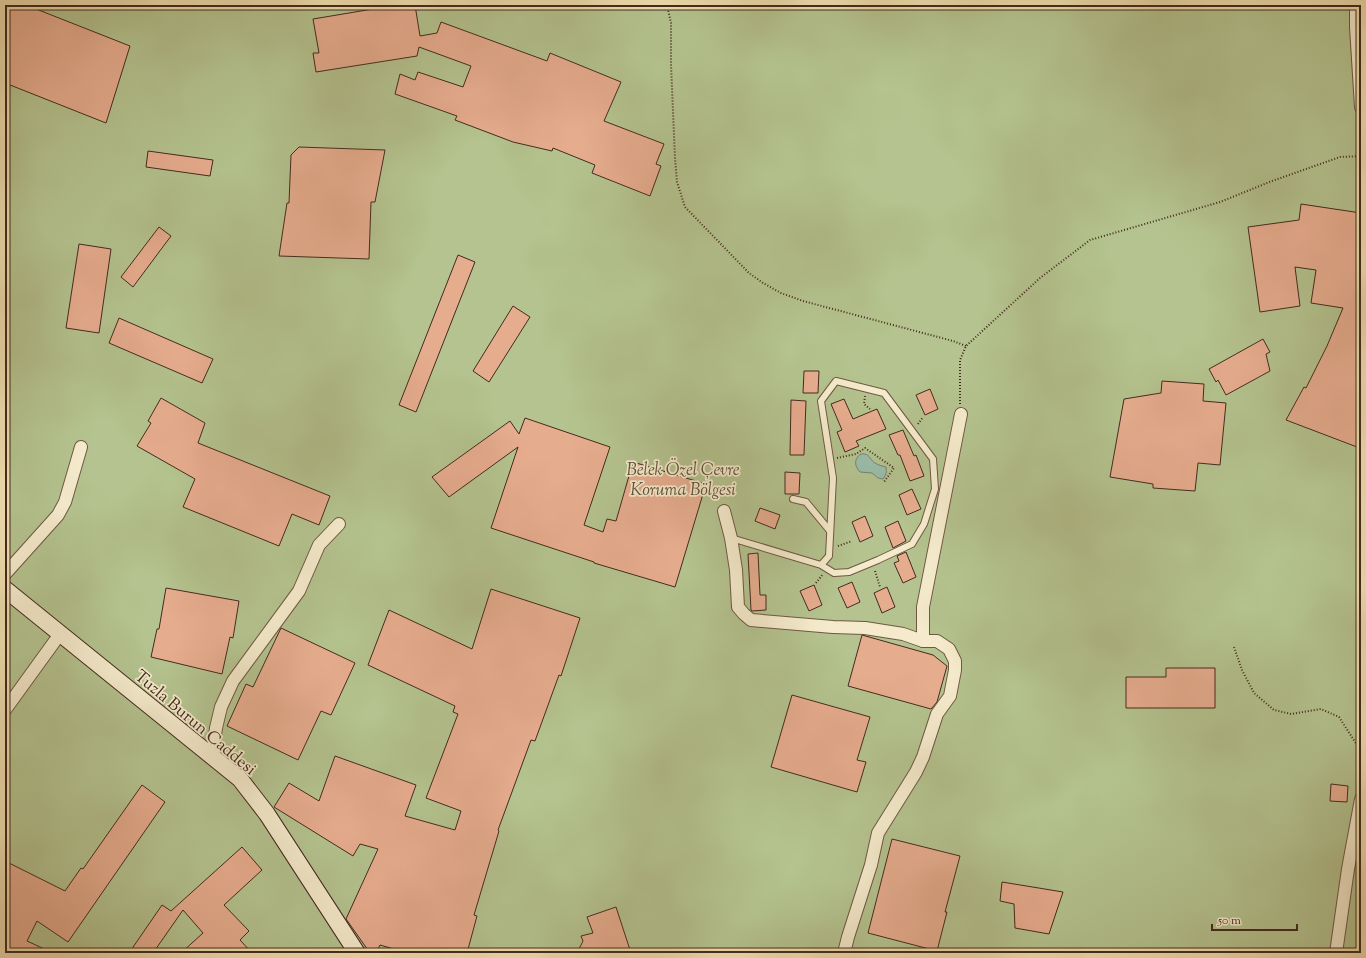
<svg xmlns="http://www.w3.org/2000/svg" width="1366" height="958" viewBox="0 0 1366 958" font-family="'Sorts Mill Goudy',serif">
<rect width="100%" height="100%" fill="#f0e0b0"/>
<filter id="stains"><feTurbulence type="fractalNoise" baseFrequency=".005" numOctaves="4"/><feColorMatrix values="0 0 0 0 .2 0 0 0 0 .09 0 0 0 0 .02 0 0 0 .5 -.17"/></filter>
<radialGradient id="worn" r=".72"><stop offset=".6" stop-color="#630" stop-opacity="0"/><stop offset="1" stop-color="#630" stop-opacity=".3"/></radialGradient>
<rect fill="#b4c38f" stroke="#7c7657" x="5" y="5" width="1356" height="948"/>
<path fill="#9abdab" stroke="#788273" d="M861 454C870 453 869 459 875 463 878 465 882 466 886 467 887 472 886 475 883 479L878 478 872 473 860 472C855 467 853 459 861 454Z"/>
<g fill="#e6ac8e" stroke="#442a1f">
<path d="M5 5H26L130 46 106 123 5 83Z"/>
<path d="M397 5H415L420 36 437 33 441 22 547 61 550 53 621 82 604 121 664 144 656 164 661 166 650 196 592 173 595 165 553 148 552 151 513 142 455 120 457 116 395 94 400 74 415 80 418 72 463 87 471 66 419 47 417 56 316 72 313 53H319L313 19Z"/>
<path d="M299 147 385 150 375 202H371L369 259 279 256 287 203H289L291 155Z"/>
<path d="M148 151 213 160 210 176 146 167Z"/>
<path d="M1301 204 1361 213V439L1357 447 1286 420 1304 387 1306 388 1327 346 1343 308 1311 303 1316 270 1295 267 1300 306 1260 312 1248 227 1299 220Z"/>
<path d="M159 227 171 236 133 287 121 277Z"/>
<path d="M79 244 111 249 99 333 66 328Z"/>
<path d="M458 255 475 262 416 412 399 405Z"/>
<path d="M513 306 530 317 489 382 473 371Z"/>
<path d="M119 318 213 359 202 383 109 343Z"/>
<path d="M1263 339 1270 352 1266 354 1270 371 1226 395 1218 380 1216 382 1209 369Z"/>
<path d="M804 371H819L818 393H803Z"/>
<path d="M1162 381 1204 384 1203 401 1226 403 1220 465 1198 463 1195 491 1153 488V484L1110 477 1124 399 1161 393Z"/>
<path d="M930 389 938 409 925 415 916 395Z"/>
<path d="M161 398 205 423 198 443 330 496 319 525 292 514 279 546 183 507 195 479 137 446 151 423 148 421Z"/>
<path d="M844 399 853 419 877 409 886 429 856 441 859 446 845 452 837 432 842 430 831 404Z"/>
<path d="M791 400 806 401 804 455H790Z"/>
<path d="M525 418 610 447 584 525 603 532 607 519 616 521 633 462 706 484 675 587 594 563V562L491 528 518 447 449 497 432 477 510 421 519 434Z"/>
<path d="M903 430 914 456 916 455 924 476 910 481 900 455H898L889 435Z"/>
<path d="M785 472 800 473 799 494H785Z"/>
<path d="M912 489 921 509 907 515 899 495Z"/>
<path d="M760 508 780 515 775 529 755 521Z"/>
<path d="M865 516 873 536 860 542 852 522Z"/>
<path d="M898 521 906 541 893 548 885 527Z"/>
<path d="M906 552 916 577 903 583 894 563 899 561 897 556Z"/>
<path d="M758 553 760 595H766V610L752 611 751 610 748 554Z"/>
<path d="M852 582 860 602 847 608 838 588Z"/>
<path d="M814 585 822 605 809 611 800 591Z"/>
<path d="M887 587 895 607 882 613 874 593Z"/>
<path d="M166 588 239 601 233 638 230 637 222 674 151 657 157 629H159Z"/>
<path d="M491 589 580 618 561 676 559 675 535 741 531 740 498 830 499 831 474 915 477 916 467 953H408L380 945 376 953H370L346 919 378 849 360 844 353 856 274 807 289 783 319 801 335 756 416 785 405 816 455 830 461 811 426 798 458 714 453 712 455 706 368 665 389 610 472 649Z"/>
<path d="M281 628 355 663 331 715 321 711 298 760 227 726 246 684 253 687Z"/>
<path d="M862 635 933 655 947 666 937 702 931 709 848 686Z"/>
<path d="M1166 668H1215V708H1126V677H1166Z"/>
<path d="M792 695 870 717 857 760 866 762 857 792 771 767Z"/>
<path d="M1331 784 1348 786 1347 802 1330 801Z"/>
<path d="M142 785 165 802 68 942 37 921 27 941 53 953H5V861L65 891 81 868 83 869Z"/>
<path d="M892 839 960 856 945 912H947L937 951 868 933Z"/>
<path d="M242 847 262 870 224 905 249 931 240 940 252 953H181L203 933 183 910 153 953H129L162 905 171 911Z"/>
<path d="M1002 882 1063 892 1049 934 1015 928 1014 904 1000 901Z"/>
<path d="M616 907 631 953H577L583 941 581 936 593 933 587 917Z"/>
</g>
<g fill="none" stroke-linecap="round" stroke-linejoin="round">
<defs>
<g id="service">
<path d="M793 499 806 502 830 531"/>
<path d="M731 538 821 565 834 573 849 572 878 560 912 544 924 524 935 489 933 459 884 393 836 381 821 401 833 478 829 556 821 565"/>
</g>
<g id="minor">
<path d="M1356 5V27L1361 107"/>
<path d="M724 511 731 538 736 570 738 607 744 614 751 620 833 627 865 628 903 634 923 641H937L949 649 955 661V670L950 696 937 714 923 757 916 772 878 833 871 865 848 937 844 953"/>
<path d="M5 574 58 515 65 502 81 447"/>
<path d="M923 641V607L961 414"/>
<path d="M5 710 60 634"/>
<path d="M212 757 216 728 221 707 233 681 299 591 319 545 339 524"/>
<path d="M1336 953 1348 869 1361 799"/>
</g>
<path id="secondary" d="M5 589 240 779 267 814 357 953"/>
</defs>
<use href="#service" stroke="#6f5843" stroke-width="8"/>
<use href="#minor" stroke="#6f5843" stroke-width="14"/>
<use href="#secondary" stroke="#442a1f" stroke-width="18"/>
<g stroke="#442a1f" stroke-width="2" stroke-dasharray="1 2" stroke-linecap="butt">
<path d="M667 5 671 23V64L675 158 677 182 685 207 749 273 763 283 781 293 803 301 953 341 966 346"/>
<path d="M865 396 864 404 870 409"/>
<path d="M960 404V360L966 346 1040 278 1090 240 1220 202 1272 181 1340 157 1361 156"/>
<path d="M918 424 923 417"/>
<path d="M837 458 856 454 865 448 894 468 884 482"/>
<path d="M838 546 852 541"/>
<path d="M875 571 880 587"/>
<path d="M816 583 823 574"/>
<path d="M1234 647 1242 670 1254 693 1274 710 1291 714 1321 709 1339 717 1361 751"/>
</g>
<use href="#service" stroke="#f5ebcc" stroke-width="6"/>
<use href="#minor" stroke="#f5ebcc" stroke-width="12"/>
<use href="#secondary" stroke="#f5ebcc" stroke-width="16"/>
</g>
<g text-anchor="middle" stroke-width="3.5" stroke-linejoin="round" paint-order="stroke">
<g font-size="17" font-style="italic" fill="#60503b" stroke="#f5ebcc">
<text x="683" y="475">Belek Özel Çevre<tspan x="683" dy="20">Koruma Bölgesi</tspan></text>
</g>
<g font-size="17" fill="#442a1f" stroke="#f5ebcc">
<text transform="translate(196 722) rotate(40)" y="6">Tuzla Burun Caddesi</text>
</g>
</g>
<rect width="1366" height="958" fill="none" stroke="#f0e0b0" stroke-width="20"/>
<rect x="6" y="6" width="1354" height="946" fill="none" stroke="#442a1f" stroke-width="2"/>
<rect x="10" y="10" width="1346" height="938" fill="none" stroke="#442a1f"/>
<path d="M1212 924v6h85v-6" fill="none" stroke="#442a1f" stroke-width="2"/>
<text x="1218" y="924" font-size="12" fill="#442a1f" stroke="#f5ebcc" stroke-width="3" paint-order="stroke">50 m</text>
<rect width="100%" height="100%" filter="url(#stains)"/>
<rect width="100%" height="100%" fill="url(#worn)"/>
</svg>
